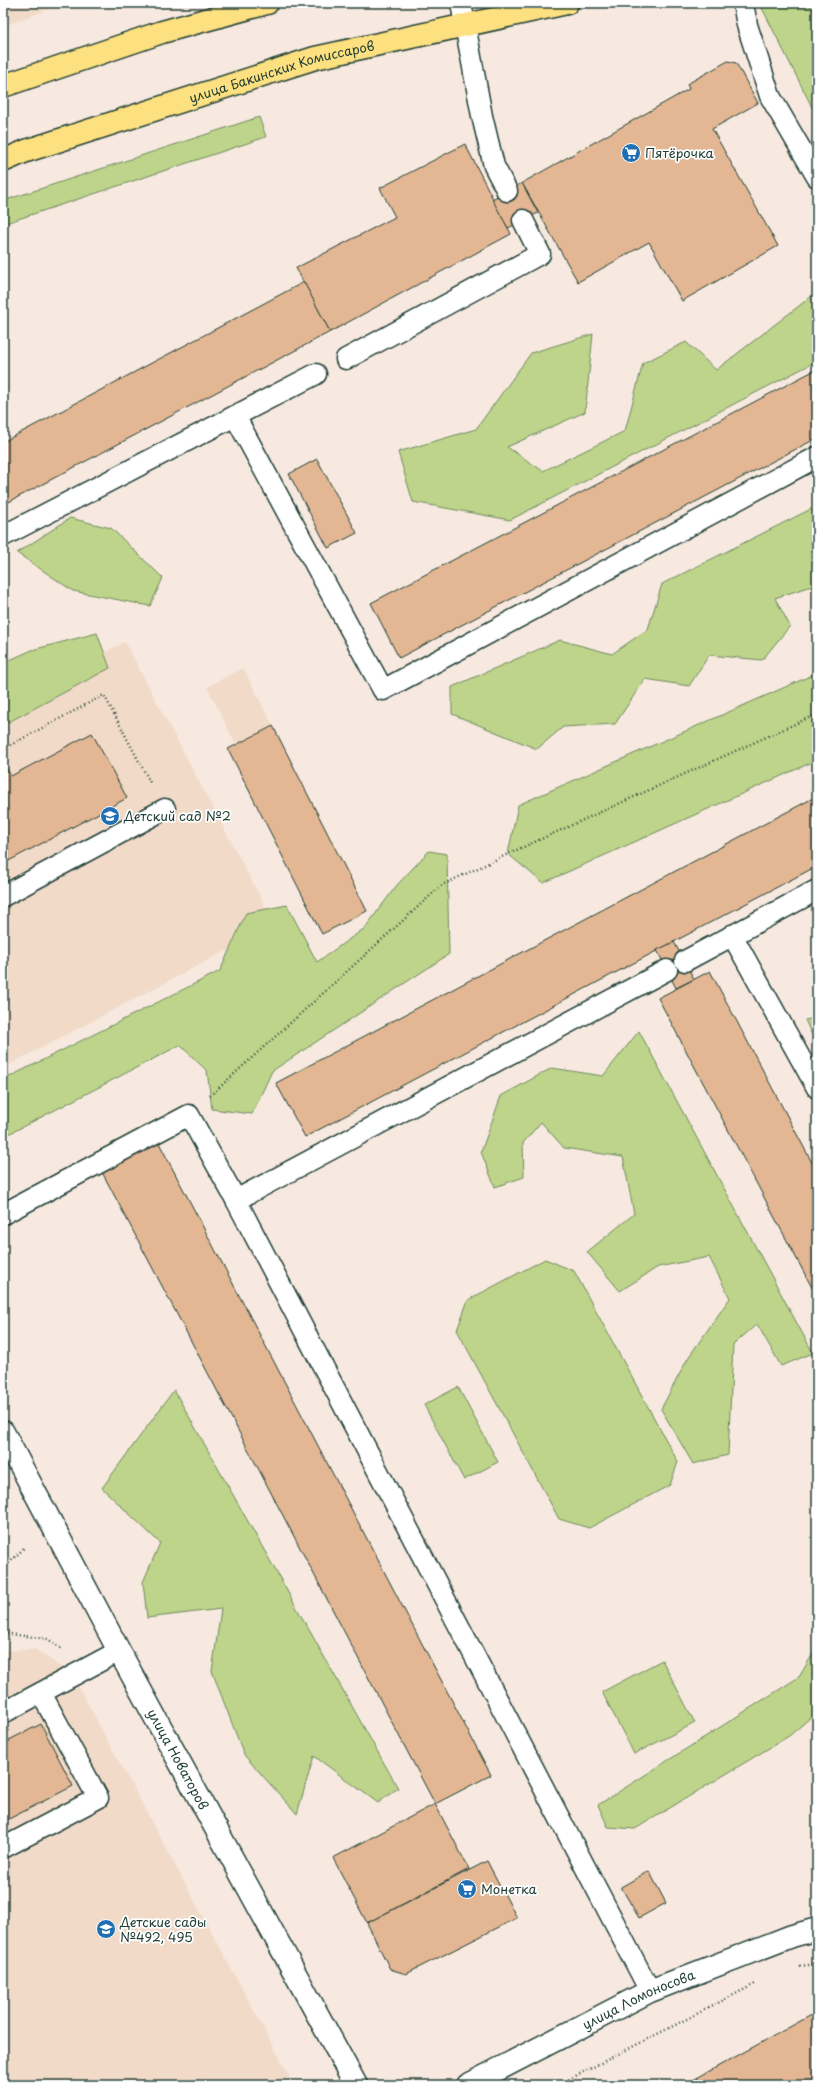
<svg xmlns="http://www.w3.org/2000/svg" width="820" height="2088" viewBox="0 0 820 2088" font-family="'Playpen Sans',sans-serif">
<rect width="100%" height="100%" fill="#f7e9df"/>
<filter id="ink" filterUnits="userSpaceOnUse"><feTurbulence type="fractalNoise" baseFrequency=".025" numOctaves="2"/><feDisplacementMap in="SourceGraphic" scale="8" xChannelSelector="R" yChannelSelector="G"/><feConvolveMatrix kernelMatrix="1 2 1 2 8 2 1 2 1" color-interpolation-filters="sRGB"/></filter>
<g filter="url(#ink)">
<g fill="#f1dac8">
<path d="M3 3H66L3 26Z"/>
<path d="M125 642 275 925 3 1068V706Z"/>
<path d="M243 668 273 726 236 745 207 687Z"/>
<path d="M35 1649 72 1675 290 2077 275 2085H3V1651Z"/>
</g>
<g fill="#bdd48a" stroke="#6e885f">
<path d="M770 3H806L817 11V117L761 6Z"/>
<path d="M259 117 266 137 3 224V201Z"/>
<path d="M817 292V361L510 520 413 502 398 452 476 429 531 353 593 334 585 412 507 447 543 471 625 431 643 363 686 342 716 370Z"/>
<path d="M817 506V534L815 535 817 538V587H808L775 598 790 626 762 660 709 655 689 686 645 679 615 724 563 727 537 749 452 714V687L560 640 612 654 648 629 662 584Z"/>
<path d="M70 518 111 528 163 578 150 606 73 591 17 553Z"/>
<path d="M97 633 110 668 3 725V663L32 650Z"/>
<path d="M817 673V760L543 883 508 854 518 805Z"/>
<path d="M429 851 447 854 449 954 272 1071 252 1114 212 1109 207 1071 180 1045 3 1137V1080L220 971 246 913 287 905 317 962 365 928 397 885Z"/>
<path d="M817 1018V1046L805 1020Z"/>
<path d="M639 1031 813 1353 781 1366 757 1324 733 1345 728 1455 693 1464 661 1409 688 1358 730 1298 709 1257 658 1267 620 1291 587 1252 634 1214 623 1157 564 1148 541 1122 523 1143 524 1177 495 1187 481 1152 501 1096 552 1068 603 1076Z"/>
<path d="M545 1259 574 1271 678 1462 670 1485 589 1528 559 1519 457 1330 468 1300Z"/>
<path d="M458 1387 498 1462 464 1480 424 1405Z"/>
<path d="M174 1390 398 1788 378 1803 314 1756 297 1814 244 1755 212 1671 221 1609 147 1618 143 1582 160 1543 102 1488Z"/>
<path d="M817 1647V1712L789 1736 635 1829 608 1827 598 1805 799 1677Z"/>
<path d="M662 1660 695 1723 634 1754 602 1692Z"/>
</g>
<g fill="#e3b793" stroke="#1f3d34">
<path d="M728 61 736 63 758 103 712 129 778 246 682 301 649 242 578 282 522 183 689 89 687 84Z"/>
<path d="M465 144 511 234 330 332 296 268 395 217 380 188Z"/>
<path d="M522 183 538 213 508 228 492 199Z"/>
<path d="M304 282 330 332 3 505V442Z"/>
<path d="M817 369V438L399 658 371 603Z"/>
<path d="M317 459 357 533 328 548 289 474Z"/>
<path d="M273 726 367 911 322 934 228 749Z"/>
<path d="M92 733 127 798 3 864V763L11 776Z"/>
<path d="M817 796V866L305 1137 276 1083Z"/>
<path d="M674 942 694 979 676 988 657 950Z"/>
<path d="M710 971 817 1172V1297L658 998Z"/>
<path d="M159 1143 491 1775 435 1804 102 1172Z"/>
<path d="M41 1724 73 1786 3 1822V1743Z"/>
<path d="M435 1804 469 1869 367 1923 333 1858Z"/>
<path d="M487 1861 517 1918 406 1974 390 1969 367 1923Z"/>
<path d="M649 1871 666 1903 639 1918 621 1887Z"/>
<path d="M817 2012V2085L816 2082 811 2085H684Z"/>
</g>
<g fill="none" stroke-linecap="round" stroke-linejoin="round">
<defs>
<g id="lane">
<path d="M461 3 482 116 494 166 507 191"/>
<path d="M743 3 747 25 770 96 817 177"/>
<path d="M346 359 540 254 523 220"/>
<path d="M235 416 383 690 817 457"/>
<path d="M3 536 316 374"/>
<path d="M3 896 165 809"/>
<path d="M732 935 817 1088"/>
<path d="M685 961 817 890"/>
<path d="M236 1200 650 1991"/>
<path d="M3 1214 189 1115 236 1200 667 970"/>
<path d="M3 1713 119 1651"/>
<path d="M3 1848 98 1798 41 1693"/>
</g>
<g id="street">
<path id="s1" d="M3 1432 119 1651 356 2085"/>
<path id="s2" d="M468 2085 650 1991 792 1936 817 1929"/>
</g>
<g id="primary">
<path d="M3 86 162 32 267 3"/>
<path id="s3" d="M3 161 26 151 315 58 567 3"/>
</g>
</defs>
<use href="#lane" stroke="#1f3d34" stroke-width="23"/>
<use href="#street" stroke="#1f3d34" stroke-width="25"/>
<use href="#primary" stroke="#1f3d34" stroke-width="25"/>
<g stroke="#1f3d34" stroke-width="2.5" stroke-dasharray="1 3" stroke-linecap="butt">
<path d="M3 749 104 695 151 784"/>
<path d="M210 1096 442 885 508 854 817 714"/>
<path d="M3 1569 25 1547"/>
<path d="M3 1633 48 1639 63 1650"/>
<path d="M800 1966 817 1964"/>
<path d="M558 2085 755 1984"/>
</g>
<use href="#lane" stroke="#fff" stroke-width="20"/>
<use href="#street" stroke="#fff" stroke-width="22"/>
<use href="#primary" stroke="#fde080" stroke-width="22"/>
</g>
</g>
<defs>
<symbol id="supermarket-disc" viewBox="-11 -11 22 22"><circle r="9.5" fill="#1f6fb2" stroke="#fff"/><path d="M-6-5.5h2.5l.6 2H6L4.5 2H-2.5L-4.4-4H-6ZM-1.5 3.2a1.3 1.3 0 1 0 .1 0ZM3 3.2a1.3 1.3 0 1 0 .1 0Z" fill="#fff"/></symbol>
<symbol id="school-disc" viewBox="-11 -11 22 22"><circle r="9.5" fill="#1f6fb2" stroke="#fff"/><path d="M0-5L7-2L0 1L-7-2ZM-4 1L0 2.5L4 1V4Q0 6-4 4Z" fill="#fff"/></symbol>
</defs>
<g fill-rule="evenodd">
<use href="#supermarket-disc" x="620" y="142" width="22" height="22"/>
<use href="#school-disc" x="99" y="805" width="22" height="22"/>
<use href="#supermarket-disc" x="456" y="1878" width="22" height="22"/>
<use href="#school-disc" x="95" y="1918" width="22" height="22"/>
</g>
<g text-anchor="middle" stroke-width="3.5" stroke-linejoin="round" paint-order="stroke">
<g font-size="13" fill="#1f3d34" stroke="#fff">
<text dy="5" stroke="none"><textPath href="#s3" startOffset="293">улица Бакинских Комиссаров</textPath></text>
<text dy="5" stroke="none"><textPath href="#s1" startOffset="371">улица Новаторов</textPath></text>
<text dy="5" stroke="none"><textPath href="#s2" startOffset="191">улица Ломоносова</textPath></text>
</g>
<g font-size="13" fill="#1f3d34" stroke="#fff" text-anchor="start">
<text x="645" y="158">Пятёрочка</text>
<text x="124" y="821">Детский сад №2</text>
<text x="481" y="1894">Монетка</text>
<text x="120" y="1927">Детские сады<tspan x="120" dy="15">№492, 495</tspan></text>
</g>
</g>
<rect width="820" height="2088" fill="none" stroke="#fff" stroke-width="16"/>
<rect x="8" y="8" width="804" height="2072" fill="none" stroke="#1f3d34" stroke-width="1.5" filter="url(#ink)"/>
</svg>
